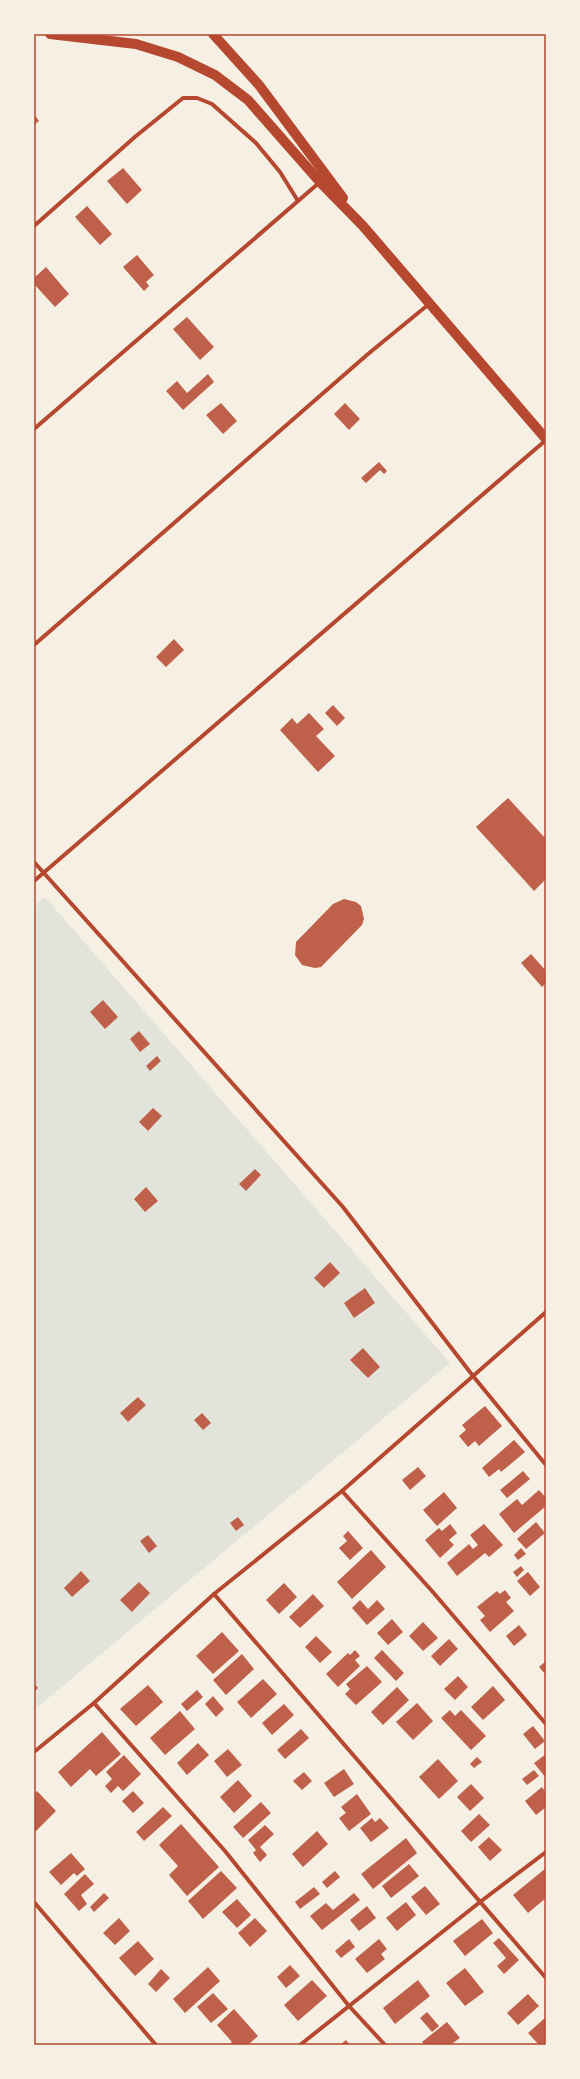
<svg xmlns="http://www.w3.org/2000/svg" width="580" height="2079" viewBox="0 0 580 2079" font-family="'Archivo Narrow',sans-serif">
<rect width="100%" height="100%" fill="#f6efe4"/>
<path fill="#e2e4dc" d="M45 897 450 1363 34 1710V906Z"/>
<g fill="#bf614a">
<path d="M34 114 39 121 34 125Z"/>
<path d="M123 168 142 190 127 204 107 181Z"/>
<path d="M87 206 112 234 100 245 75 217Z"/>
<path d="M137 255 154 275 146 282 149 286 144 291 123 267Z"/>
<path d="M46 267 69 294 55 307 34 284V278Z"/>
<path d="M187 317 214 347 200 360 173 329Z"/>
<path d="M208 374 214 382 183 410 166 391 177 381 187 393Z"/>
<path d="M221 403 237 421 223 434 206 415Z"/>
<path d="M345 403 360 419 349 430 334 414Z"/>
<path d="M379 462 387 471 384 474 380 470 366 483 361 478Z"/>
<path d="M174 639 184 650 166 667 156 657Z"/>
<path d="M333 705 345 718 337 726 325 713Z"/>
<path d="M309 713 324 729 316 736 335 756 318 772 280 730 292 718 297 724Z"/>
<path d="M508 798 546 839V879L534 891 476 827Z"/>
<path d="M344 899 356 902 361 906 364 919 362 925 321 967 315 968 302 965 295 955 296 942 333 904Z"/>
<path d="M531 954 546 971V983L542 987 521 963Z"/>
<path d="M103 1000 118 1017 105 1029 90 1012Z"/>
<path d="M139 1031 150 1044 140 1052 130 1039Z"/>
<path d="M157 1056 161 1061 150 1071 146 1066Z"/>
<path d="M153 1108 162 1116 148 1131 139 1122Z"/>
<path d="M255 1169 261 1175 246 1191 239 1184Z"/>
<path d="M146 1187 158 1201 145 1212 134 1199Z"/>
<path d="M330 1262 340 1273 324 1288 314 1278Z"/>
<path d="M365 1288 375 1303 354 1318 344 1303Z"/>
<path d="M363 1348 380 1367 368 1378 350 1360Z"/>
<path d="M138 1397 146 1405 128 1422 120 1413Z"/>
<path d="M485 1406 502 1426 479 1446 475 1441 468 1447 459 1436 466 1430 462 1425Z"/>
<path d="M202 1413 211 1423 203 1430 194 1420Z"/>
<path d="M514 1440 525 1452 501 1472 499 1469 489 1477 482 1468Z"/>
<path d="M418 1467 426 1476 410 1490 402 1480Z"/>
<path d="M523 1471 530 1479 507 1498 500 1490Z"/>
<path d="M539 1490 546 1498V1506L514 1533 499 1514 517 1499 522 1505Z"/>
<path d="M444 1492 457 1508 437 1526 423 1510Z"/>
<path d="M238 1517 244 1525 236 1531 230 1523Z"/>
<path d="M536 1522 545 1533 526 1549 517 1539Z"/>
<path d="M450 1524 457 1533 449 1540 454 1545 440 1558 425 1540 439 1528 442 1531Z"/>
<path d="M484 1524 503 1545 489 1557 485 1553 457 1576 447 1563 469 1544 473 1549 478 1545 470 1535Z"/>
<path d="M348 1531 363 1548 350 1560 339 1548 347 1541 343 1536Z"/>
<path d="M148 1535 157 1546 149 1553 140 1541Z"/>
<path d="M521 1548 526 1554 518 1560 514 1555Z"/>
<path d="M371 1550 386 1567 352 1599 337 1582Z"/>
<path d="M521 1566 524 1570 517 1577 513 1572Z"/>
<path d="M81 1571 90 1581 72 1597 64 1588Z"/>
<path d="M528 1572 540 1587 530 1596 517 1581Z"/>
<path d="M139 1582 150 1593 132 1612 120 1600Z"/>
<path d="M284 1583 297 1597 279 1614 266 1600Z"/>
<path d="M505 1590 511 1598 506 1602 514 1611 490 1632 480 1620 485 1616 477 1607 497 1591 500 1594Z"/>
<path d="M313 1594 324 1606 300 1628 289 1617Z"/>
<path d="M360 1600 368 1609 377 1600 385 1609 367 1625 352 1608Z"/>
<path d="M392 1619 403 1632 388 1645 377 1633Z"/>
<path d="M423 1622 438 1638 423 1651 409 1636Z"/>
<path d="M519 1625 527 1635 514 1646 506 1636Z"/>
<path d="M222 1632 239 1651 213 1674 196 1656Z"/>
<path d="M316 1636 332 1652 320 1663 305 1647Z"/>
<path d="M449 1639 458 1649 440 1666 431 1656Z"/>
<path d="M355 1650 360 1656 355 1660 360 1666 338 1687 326 1674 348 1653 350 1655Z"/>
<path d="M382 1650 404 1673 396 1681 374 1658Z"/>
<path d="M242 1654 254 1669 226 1695 213 1680Z"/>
<path d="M546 1661V1675L539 1667Z"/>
<path d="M367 1666 382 1682 356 1705 345 1694 350 1689 346 1684Z"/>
<path d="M458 1676 468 1687 455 1700 444 1689Z"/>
<path d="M263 1679 277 1694 251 1718 237 1702Z"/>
<path d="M34 1683 38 1688 34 1692Z"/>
<path d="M148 1685 163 1702 136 1726 120 1709Z"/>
<path d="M493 1686 505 1700 483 1720 471 1707Z"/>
<path d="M397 1687 409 1700 383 1725 371 1712Z"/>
<path d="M197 1690 203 1697 187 1711 181 1704Z"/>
<path d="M213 1696 224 1709 216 1717 205 1704Z"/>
<path d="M417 1703 433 1721 413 1740 396 1722Z"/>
<path d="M284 1704 294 1715 272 1735 262 1723Z"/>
<path d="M450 1710 455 1716 461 1710 486 1736 471 1750 441 1718Z"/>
<path d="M180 1711 195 1729 165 1755 150 1738Z"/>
<path d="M533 1726 545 1741 535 1749 523 1734Z"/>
<path d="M301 1729 309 1738 285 1759 277 1750Z"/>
<path d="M102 1732 121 1754 96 1776 90 1769 71 1787 58 1772Z"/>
<path d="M198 1743 209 1755 187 1775 177 1763Z"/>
<path d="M228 1749 242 1765 227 1777 214 1761Z"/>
<path d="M546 1754V1778L534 1763Z"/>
<path d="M124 1755 141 1774 123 1791 118 1786 111 1793 105 1786 112 1779 106 1772Z"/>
<path d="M477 1757 482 1762 474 1768 470 1764Z"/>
<path d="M438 1759 458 1781 439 1799 419 1777Z"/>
<path d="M344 1769 354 1784 334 1797 324 1783Z"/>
<path d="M534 1770 539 1776 527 1785 522 1779Z"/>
<path d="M304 1772 312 1781 302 1790 293 1781Z"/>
<path d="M238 1780 252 1796 234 1813 220 1797Z"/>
<path d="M471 1784 484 1798 470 1811 457 1797Z"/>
<path d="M542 1787 546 1793V1807L536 1815 525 1801Z"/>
<path d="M37 1791 56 1811 34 1833V1794Z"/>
<path d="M133 1791 144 1803 133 1813 122 1801Z"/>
<path d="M357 1794 371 1814 349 1831 339 1818 346 1813 341 1807Z"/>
<path d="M261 1802 271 1813 243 1838 233 1827Z"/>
<path d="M163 1807 172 1816 144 1841 136 1832Z"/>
<path d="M479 1814 490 1825 471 1842 461 1831Z"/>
<path d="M372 1818 375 1822 380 1818 389 1828 371 1842 360 1828Z"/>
<path d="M181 1824 219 1867 187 1896 169 1875 178 1866 159 1845Z"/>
<path d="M265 1825 274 1834 260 1847 267 1855 260 1862 253 1853 256 1850 248 1840Z"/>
<path d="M317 1831 328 1844 303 1867 292 1854Z"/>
<path d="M489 1837 502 1850 490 1861 478 1847Z"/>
<path d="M406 1838 417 1853 373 1889 361 1874Z"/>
<path d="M71 1853 85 1869 77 1876 74 1873 61 1885 49 1872Z"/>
<path d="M409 1864 419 1876 391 1898 382 1886Z"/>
<path d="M546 1868V1898L528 1913 513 1895Z"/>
<path d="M221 1871 237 1888 203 1919 188 1901Z"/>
<path d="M335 1871 340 1877 327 1888 322 1882Z"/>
<path d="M85 1874 94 1884 81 1895 87 1904 79 1911 64 1894Z"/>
<path d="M425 1886 440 1904 426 1915 411 1897Z"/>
<path d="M314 1887 320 1894 300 1909 295 1902Z"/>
<path d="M104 1893 109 1898 94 1912 90 1907Z"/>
<path d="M354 1893 360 1900 322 1930 310 1916 326 1903 333 1910Z"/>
<path d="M237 1899 251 1915 237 1928 222 1912Z"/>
<path d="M406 1902 416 1915 397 1931 386 1918Z"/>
<path d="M367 1906 376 1918 359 1931 350 1920Z"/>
<path d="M119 1918 130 1931 115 1945 103 1933Z"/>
<path d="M255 1918 267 1931 250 1947 238 1933Z"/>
<path d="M482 1919 493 1933 465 1956 453 1941Z"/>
<path d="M499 1938 519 1960 504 1974 497 1966 506 1958 493 1943Z"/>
<path d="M349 1939 355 1947 341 1958 335 1951Z"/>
<path d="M379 1939 387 1949 381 1954 385 1959 367 1973 355 1959Z"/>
<path d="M138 1941 154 1959 135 1976 119 1958Z"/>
<path d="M290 1965 300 1976 286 1988 277 1977Z"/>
<path d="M208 1967 220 1981 185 2013 173 1999Z"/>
<path d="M465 1968 484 1992 465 2006 446 1983Z"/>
<path d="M161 1969 170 1978 156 1992 148 1984Z"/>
<path d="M312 1980 327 1996 298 2021 284 2005Z"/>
<path d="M418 1980 430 1996 395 2024 383 2008Z"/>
<path d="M213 1993 228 2009 211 2023 197 2007Z"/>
<path d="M528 1994 539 2006 518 2025 507 2013Z"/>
<path d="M234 2009 258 2036 248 2045H229L232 2042 217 2025Z"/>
<path d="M427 2012 439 2026 432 2032 420 2018Z"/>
<path d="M546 2017V2045H539L528 2033Z"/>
<path d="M447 2022 460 2038 450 2045H425L422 2042Z"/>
<path d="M346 2040 350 2045H340Z"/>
</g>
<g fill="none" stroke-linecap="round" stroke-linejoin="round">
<g stroke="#b5482f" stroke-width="4">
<path d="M34 226 136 136 183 98H197L212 104 256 143 280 172 298 201"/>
<path d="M34 429 320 182"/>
<path d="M34 645 368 354 429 304"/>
<path d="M34 862 343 1207 473 1376 546 1465"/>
<path d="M34 881 546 440"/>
<path d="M342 1491 432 1591 546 1724"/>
<path d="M214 1594 546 1978"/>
<path d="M94 1703 225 1851 349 2006 385 2045"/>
<path d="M34 1752 94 1703 214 1594 342 1491 546 1312"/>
<path d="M34 1902 156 2045"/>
<path d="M300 2045 480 1902 546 1852"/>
</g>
<g stroke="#b5482f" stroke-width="10">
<path d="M50 34 136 44 178 57 215 75 248 100 320 182 363 226 546 439"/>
<path d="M213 34 259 85 343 198"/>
</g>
</g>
<rect width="580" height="2079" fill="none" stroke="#f6efe4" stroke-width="70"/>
<rect x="35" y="35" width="510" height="2009" fill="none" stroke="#b5482f" stroke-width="1.5"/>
</svg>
